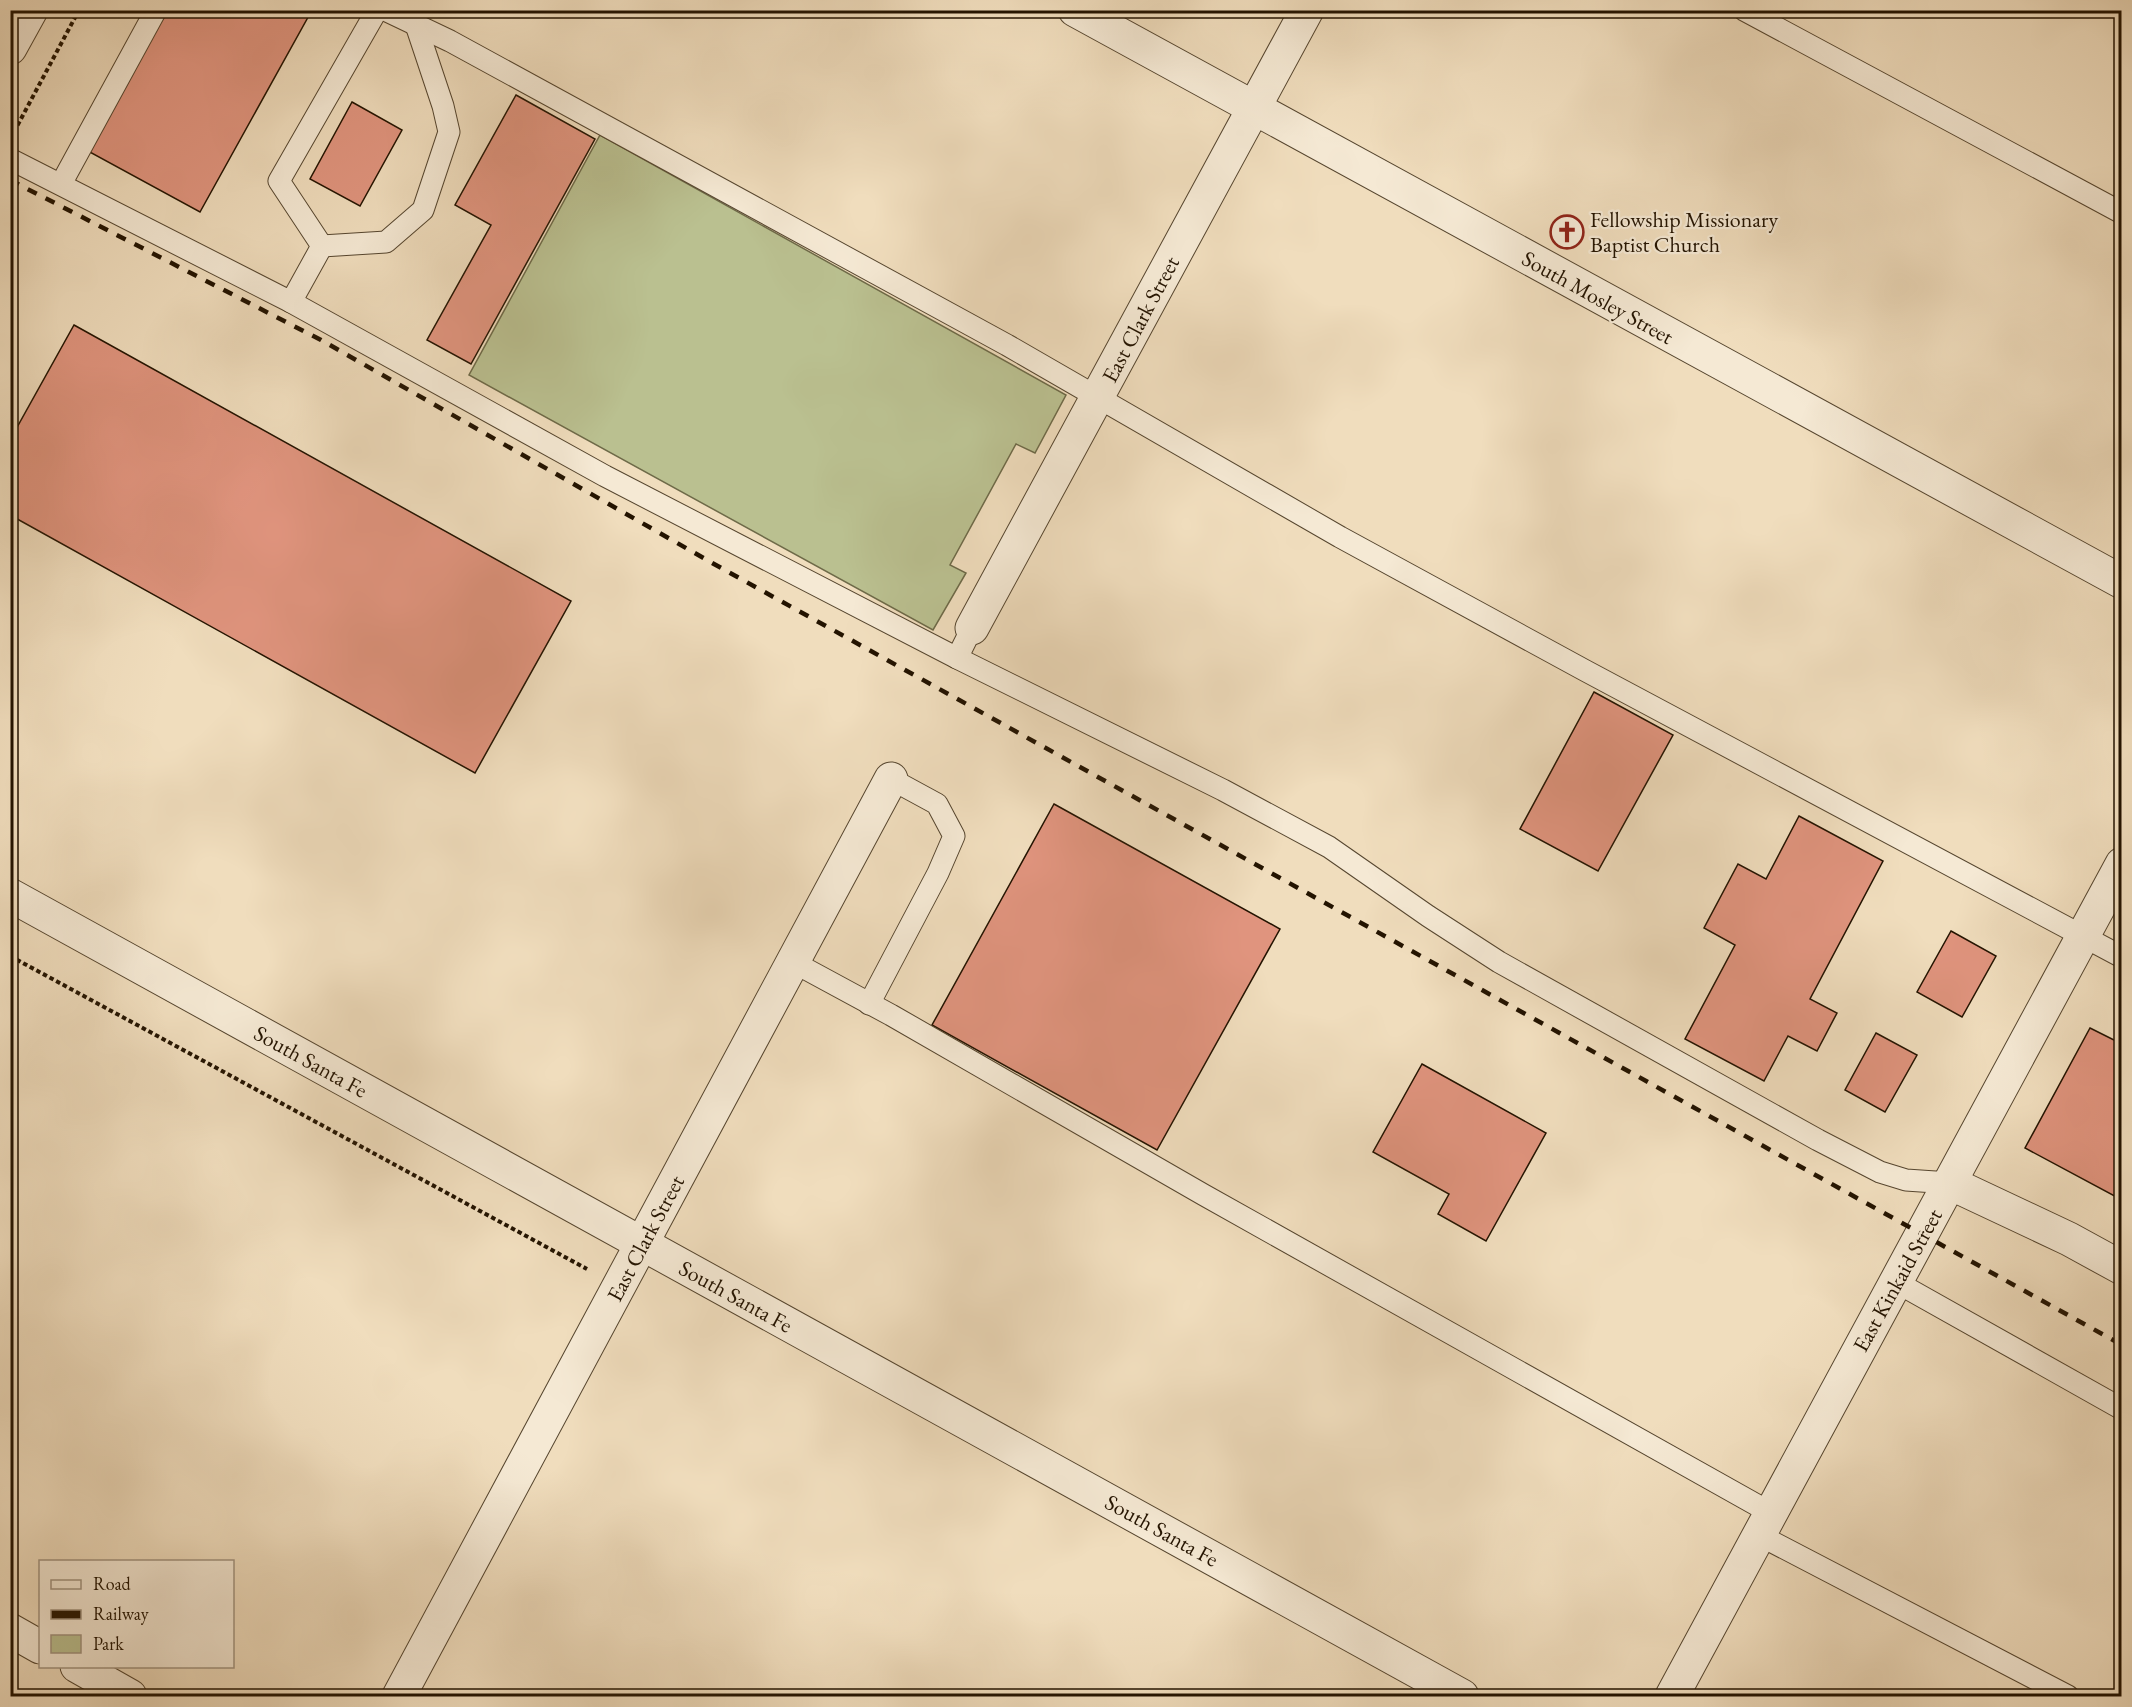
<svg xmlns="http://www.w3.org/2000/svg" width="2132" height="1707" viewBox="0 0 2132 1707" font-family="'EB Garamond',serif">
<rect width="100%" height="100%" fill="#f0ddbd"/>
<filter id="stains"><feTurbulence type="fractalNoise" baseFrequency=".00333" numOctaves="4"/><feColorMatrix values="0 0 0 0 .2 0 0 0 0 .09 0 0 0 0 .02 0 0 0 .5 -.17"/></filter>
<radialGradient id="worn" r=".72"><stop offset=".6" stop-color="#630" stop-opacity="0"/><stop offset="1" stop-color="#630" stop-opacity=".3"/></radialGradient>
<path fill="#bac090" stroke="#6e6a48" stroke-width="1.5" d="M600 135 1066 395 1035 453 1016 444 950 565 966 573 933 630 469 375Z"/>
<g fill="#e0947e" stroke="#231300" stroke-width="1.5">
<path d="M163 10H312L200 212 86 150Z"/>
<path d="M516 95 595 139 471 364 427 340 491 225 455 205Z"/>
<path d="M352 102 402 130 360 206 310 179Z"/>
<path d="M74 325 571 601 475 773 10 515V440Z"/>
<path d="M1594 692 1673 735 1598 871 1520 829Z"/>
<path d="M1054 804 1280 929 1157 1150 932 1025Z"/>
<path d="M1799 816 1883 861 1810 999 1837 1013 1817 1051 1788 1036 1764 1081 1685 1039 1735 945 1704 928 1738 864 1766 879Z"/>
<path d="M1951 931 1996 956 1962 1017 1917 992Z"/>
<path d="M2090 1028 2122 1044V1200L2025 1148Z"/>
<path d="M1876 1033 1917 1055 1885 1112 1845 1090Z"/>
<path d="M1422 1064 1546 1133 1486 1241 1438 1214 1449 1194 1373 1152Z"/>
</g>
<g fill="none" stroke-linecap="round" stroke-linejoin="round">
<defs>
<g id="service">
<path d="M385 10 450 41 1007 345 1340 537 1586 671 2122 957"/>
<path d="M1744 10 2122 213"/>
<path d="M10 159 291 302 322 246 279 181 377 10"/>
<path d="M61 184 156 10"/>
<path d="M322 246 386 242 423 210 449 132 443 106 416 25"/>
<path d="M291 302 605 476 957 658 972 628"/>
<path d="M957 658 1223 790 1329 847 1428 916 1499 962 1818 1140 1880 1172 1906 1180 1950 1183"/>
<path d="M793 962 891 1015 1204 1195 1771 1513"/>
<path d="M869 1004 938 873 954 836 937 804 891 779"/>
<path d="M1896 1282 2122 1409"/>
<path d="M1759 1535 2068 1696"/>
</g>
<g id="minor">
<path d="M1075 10 2122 582"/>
<path d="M972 628 1307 10"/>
<path d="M10 895 1462 1696"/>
<path d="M1950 1183 2069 1239 2122 1268"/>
<path d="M10 1630 40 1647"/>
<path d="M77 1666 130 1696"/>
<path d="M399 1696 891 779"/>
<path d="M1672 1696 2122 864"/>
</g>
<path id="tertiary" d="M10 48 31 10"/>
</defs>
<use href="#service" stroke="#56462f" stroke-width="23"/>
<use href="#minor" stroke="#56462f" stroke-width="35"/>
<use href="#tertiary" stroke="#56462f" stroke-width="35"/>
<g stroke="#231300" stroke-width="4" stroke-dasharray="4.5 3" stroke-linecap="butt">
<path d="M14 132 79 10"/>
<path d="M10 956 587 1269"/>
</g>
<use href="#service" stroke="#f5e9d4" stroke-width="21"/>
<use href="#minor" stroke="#f5e9d4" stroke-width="33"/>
<use href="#tertiary" stroke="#f5e9d4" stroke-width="33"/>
<path stroke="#231300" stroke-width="4.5" stroke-dasharray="10 10" stroke-linecap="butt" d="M10 180 321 340 714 564 2122 1345"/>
</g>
<defs>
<symbol id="church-ring" viewBox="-11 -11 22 22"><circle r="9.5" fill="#f5e9d4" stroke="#8f2418" stroke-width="1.5"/><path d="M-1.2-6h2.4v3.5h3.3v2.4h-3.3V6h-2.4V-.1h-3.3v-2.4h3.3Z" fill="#8f2418"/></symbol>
</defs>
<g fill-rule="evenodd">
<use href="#church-ring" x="1548" y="213" width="38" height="38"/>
</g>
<g text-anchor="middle" stroke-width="4.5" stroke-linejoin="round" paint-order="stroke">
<g font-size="22" fill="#231300" stroke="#f5e9d4" text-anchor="start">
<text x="1590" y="227">Fellowship Missionary<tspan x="1590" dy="25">Baptist Church</tspan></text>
</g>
<g font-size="22" fill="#231300" stroke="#f5e9d4">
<text transform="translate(1598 297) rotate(29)" y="8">South Mosley Street</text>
<text transform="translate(1140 319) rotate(-62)" y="8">East Clark Street</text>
<text transform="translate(311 1061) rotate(29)" y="8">South Santa Fe</text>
<text transform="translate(645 1238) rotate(-62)" y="8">East Clark Street</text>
<text transform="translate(1897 1280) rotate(-61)" y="8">East Kinkaid Street</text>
<text transform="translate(736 1296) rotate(29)" y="8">South Santa Fe</text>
<text transform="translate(1162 1530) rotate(29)" y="8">South Santa Fe</text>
</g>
</g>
<rect width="2132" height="1707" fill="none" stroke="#f0ddbd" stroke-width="36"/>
<rect x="12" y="12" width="2108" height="1683" fill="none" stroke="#231300" stroke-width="3"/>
<rect x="18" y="18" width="2096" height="1671" fill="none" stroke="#231300" stroke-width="1.5"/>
<rect x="39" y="1560" width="195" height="108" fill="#f5e9d4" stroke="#a1937f" stroke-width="1.5"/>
<rect x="51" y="1580" width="30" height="9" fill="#f5e9d4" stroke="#a1937f" stroke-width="1.5"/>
<text x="93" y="1590" font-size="18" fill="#231300">Road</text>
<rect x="51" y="1610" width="30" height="9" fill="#231300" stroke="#a1937f" stroke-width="1.5"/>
<text x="93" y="1620" font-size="18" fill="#231300">Railway</text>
<rect x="51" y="1635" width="30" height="18" fill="#bac090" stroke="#a1937f" stroke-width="1.5"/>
<text x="93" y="1650" font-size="18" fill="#231300">Park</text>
<rect width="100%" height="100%" filter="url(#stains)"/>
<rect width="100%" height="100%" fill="url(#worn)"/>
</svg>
